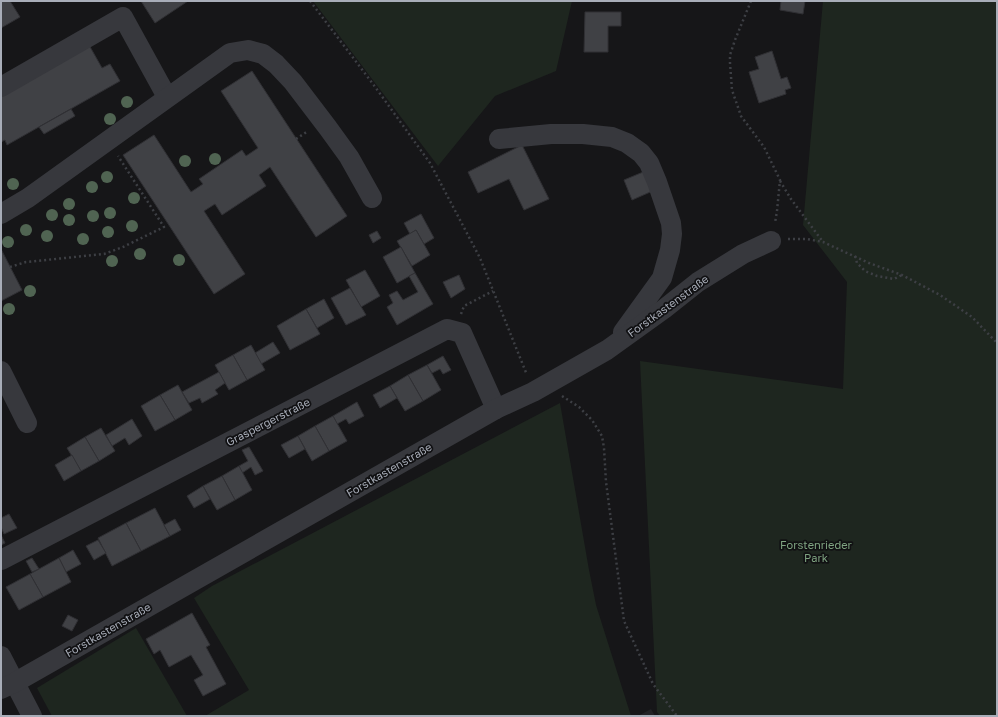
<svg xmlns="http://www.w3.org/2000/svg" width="998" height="717" viewBox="0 0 998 717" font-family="'Golos Text',sans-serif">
<rect width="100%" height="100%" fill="#161618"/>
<path fill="#222225" d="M651 709 655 716H638Z"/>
<g fill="#1e261f">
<path d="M313 1H572L556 71 495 96 438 166Z"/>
<path d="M823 1H997V716H660L657 712 640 361 843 389 847 282 803 225Z"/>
<path d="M560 403 589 570 596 605 631 716H205L249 690 194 598 212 586Z"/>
<path d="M136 628 187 716H52L37 688Z"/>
</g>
<g fill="#404145" stroke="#303034">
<path d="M1 1H10L20 17 1 28Z"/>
<path d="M141 1H188L155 23Z"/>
<path d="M781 1H805L803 14 780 10Z"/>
<path d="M585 12H621V26H608V52H584Z"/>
<path d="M89 45 102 68 110 64 120 81 7 145 5 140 1 142V95Z"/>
<path d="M772 51 781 79 787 77 791 88 785 90 786 94 759 103 749 72 759 69 755 57Z"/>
<path d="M252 71 347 216 316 237 270 167 259 175 266 186 222 215 215 204 204 211 245 274 214 294 123 155 154 135 191 192 203 184 199 179 242 150 246 156 258 148 221 91Z"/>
<path d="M71 109 75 116 44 134 39 127Z"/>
<path d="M522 145 549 199 524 210 509 179 478 193 468 172Z"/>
<path d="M648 170 657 189 632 200 624 180Z"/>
<path d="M421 214 434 238 424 244 416 230 410 234 404 223Z"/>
<path d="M416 230 430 255 412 266 397 241Z"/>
<path d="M377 231 381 238 373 243 369 235Z"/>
<path d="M401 247 415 273 397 283 383 257Z"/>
<path d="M1 249 22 290 1 301Z"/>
<path d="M365 270 380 296 361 307 346 280Z"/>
<path d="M415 273 433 304 397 325 387 307 393 303 389 295 397 291 403 300 418 292 409 276Z"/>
<path d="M459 275 465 289 451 298 443 282Z"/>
<path d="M350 288 366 315 346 325 331 298Z"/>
<path d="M324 299 334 318 317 328 306 309Z"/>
<path d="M306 309 320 334 290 350 277 326Z"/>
<path d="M273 342 280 353 261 364 255 353Z"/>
<path d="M251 345 265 370 247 380 233 355Z"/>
<path d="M233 355 247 380 229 390 215 365Z"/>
<path d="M443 356 451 370 443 374 440 369 432 373 427 365Z"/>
<path d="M427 365 441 390 423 401 408 375Z"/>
<path d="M219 372 225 383 215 390 218 394 202 403 200 398 189 403 182 392Z"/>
<path d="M408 375 423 401 405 411 390 386Z"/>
<path d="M178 385 192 410 175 420 160 395Z"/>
<path d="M390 386 397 398 380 408 373 395Z"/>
<path d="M160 395 175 420 155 431 141 406Z"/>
<path d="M357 402 364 416 349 424 346 419 337 424 333 416Z"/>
<path d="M333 416 347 441 329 451 315 426Z"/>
<path d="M132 419 142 436 129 445 125 438 112 446 106 435Z"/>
<path d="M315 426 329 451 312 461 298 436Z"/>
<path d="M101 428 115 451 99 461 85 437Z"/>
<path d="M298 436 305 449 289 458 281 445Z"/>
<path d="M85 437 99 461 81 471 67 448Z"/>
<path d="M249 447 263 471 255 475 251 467 242 473 239 466 248 461 242 450Z"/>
<path d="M72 455 81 471 64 481 55 465Z"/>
<path d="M239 466 252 490 235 500 222 476Z"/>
<path d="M222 476 235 500 217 510 203 486Z"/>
<path d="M203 486 210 499 194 508 187 496Z"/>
<path d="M155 508 170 536 141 551 126 523Z"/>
<path d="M9 514 17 528 4 534 1 527V518Z"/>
<path d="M175 519 181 530 170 536 164 525Z"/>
<path d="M126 523 141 551 112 566 98 538Z"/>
<path d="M1 535 5 543 1 545Z"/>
<path d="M98 540 106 553 94 560 86 546Z"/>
<path d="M73 550 81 564 66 572 59 558Z"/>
<path d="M32 558 39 569 32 572 26 561Z"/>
<path d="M59 558 71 582 43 597 30 574Z"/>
<path d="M30 574 43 597 19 610 6 587Z"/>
<path d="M192 613 210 645 206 647 226 684 203 696 194 680 203 675 191 655 169 667 160 650 154 654 146 639Z"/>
<path d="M68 615 78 620 72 631 62 626Z"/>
</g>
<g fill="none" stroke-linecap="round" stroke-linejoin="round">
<g stroke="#3d3f44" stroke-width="2.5" stroke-dasharray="2 3" stroke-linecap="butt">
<path d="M310 1 373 84 430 163 480 258 527 375"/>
<path d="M751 1 735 40 730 55V63L732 90 741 116 764 147 780 180 777 211 775 223"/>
<path d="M296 139 308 131"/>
<path d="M780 181 791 199 823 242"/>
<path d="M788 239H807L823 242 869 263 902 275 940 295 972 317 997 343"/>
<path d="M855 256 857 263 865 271 877 276 894 279 902 275"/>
<path d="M10 267 26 262 104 254 123 247 164 227 118 156"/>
<path d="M461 314 464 306 493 291"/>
<path d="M562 396 579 407 592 420 602 436 604 448 606 482 624 621 653 684 677 716"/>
</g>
<g stroke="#37383d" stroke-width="20">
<path d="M1 87 123 17 167 97"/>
<path d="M499 139 551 134H583L612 137 627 143 641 153 649 163 657 182 671 223 672 234 670 250 662 278 623 332"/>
<path d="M1 214 28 198 230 53 248 50 263 54 276 64 293 82 328 128 349 157 372 198"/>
<path d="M1 371 27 423"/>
<path d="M1 560 447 329 462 333 496 409"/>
<path d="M1 656 32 716"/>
<path d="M1 689 14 683 496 409 533 392 607 350 664 309 698 282 743 254 771 241"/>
</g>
</g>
<g fill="#506452">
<circle cx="127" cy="102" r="6"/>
<circle cx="110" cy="119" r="6"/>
<circle cx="215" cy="159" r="6"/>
<circle cx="185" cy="161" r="6"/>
<circle cx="107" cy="177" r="6"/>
<circle cx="13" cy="184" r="6"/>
<circle cx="92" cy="187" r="6"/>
<circle cx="134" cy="198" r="6"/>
<circle cx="69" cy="204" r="6"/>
<circle cx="110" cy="213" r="6"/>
<circle cx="52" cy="215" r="6"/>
<circle cx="93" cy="216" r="6"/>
<circle cx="69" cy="220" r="6"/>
<circle cx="132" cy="226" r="6"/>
<circle cx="26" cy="230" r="6"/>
<circle cx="108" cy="232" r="6"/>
<circle cx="47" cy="236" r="6"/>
<circle cx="83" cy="239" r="6"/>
<circle cx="8" cy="242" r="6"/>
<circle cx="140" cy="254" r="6"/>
<circle cx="179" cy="260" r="6"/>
<circle cx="112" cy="261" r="6"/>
<circle cx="30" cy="291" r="6"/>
<circle cx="9" cy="309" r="6"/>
</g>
<g text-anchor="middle" stroke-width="3.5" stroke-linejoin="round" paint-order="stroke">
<g font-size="11" fill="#a8adb8" stroke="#111113">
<text transform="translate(668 306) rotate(-36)" y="4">Forstkastenstraße</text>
<text transform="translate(268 422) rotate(-27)" y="4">Graspergerstraße</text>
<text transform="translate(389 470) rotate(-30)" y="4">Forstkastenstraße</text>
<text transform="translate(108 630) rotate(-30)" y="4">Forstkastenstraße</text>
</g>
<g font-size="11" fill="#7fa381" stroke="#111113">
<text x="816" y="549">Forstenrieder<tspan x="816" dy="13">Park</tspan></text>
</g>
</g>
<rect width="998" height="717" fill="none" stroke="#a8adb8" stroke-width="4"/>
</svg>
